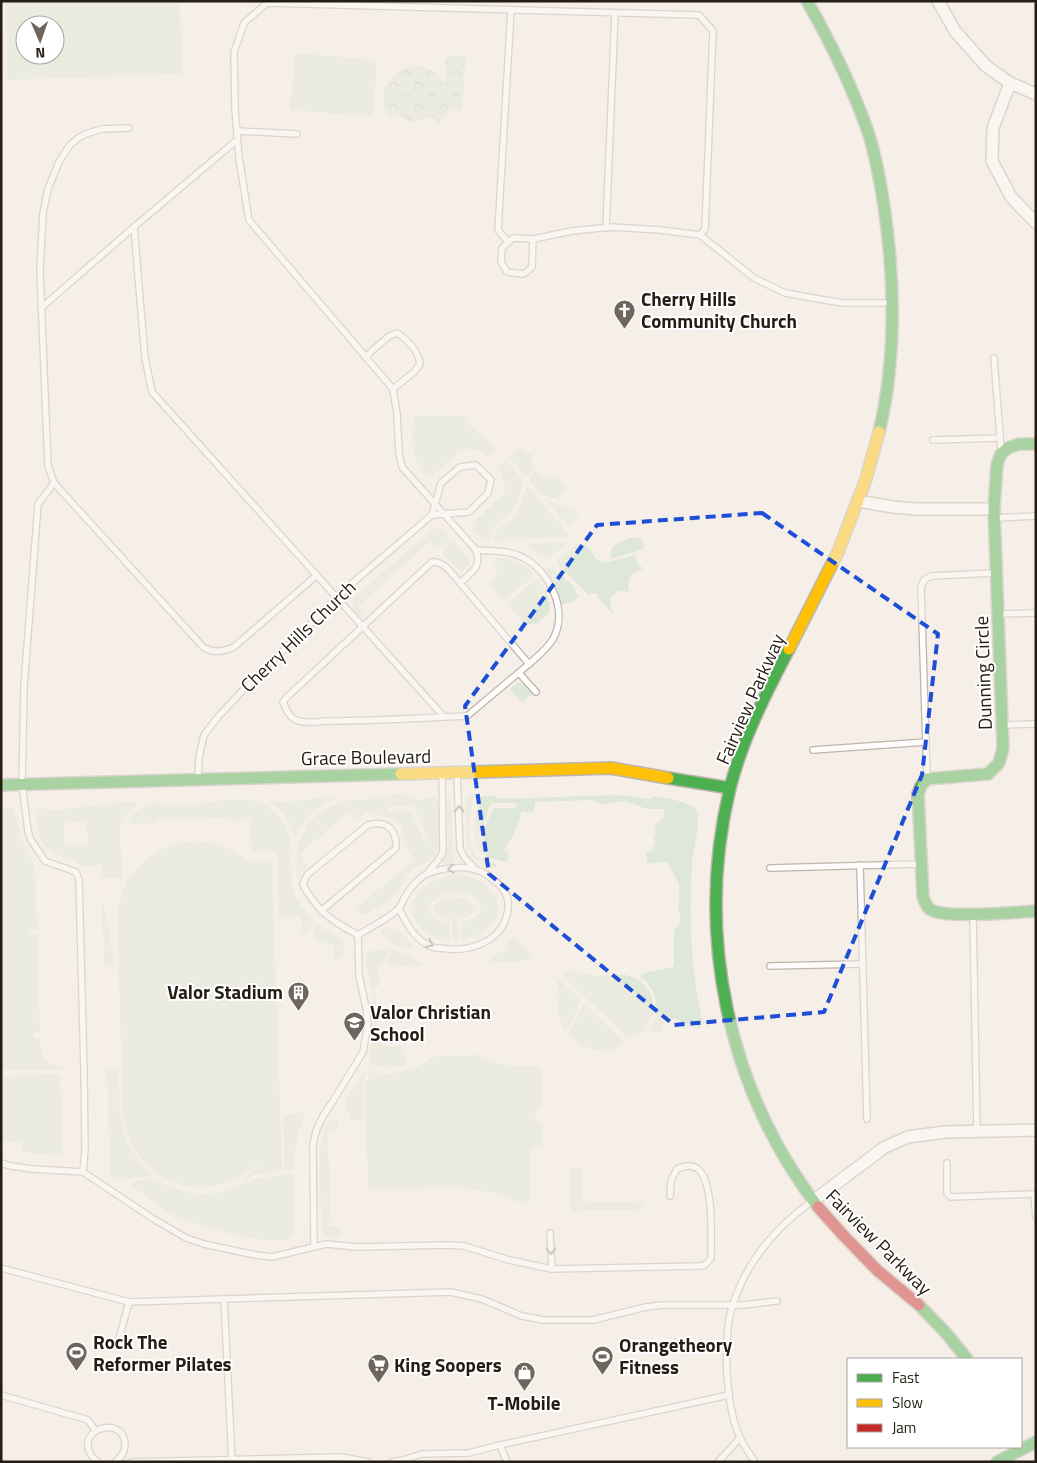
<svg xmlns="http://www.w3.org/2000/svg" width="1037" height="1463" viewBox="0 0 1037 1463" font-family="'Titillium Web',sans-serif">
<defs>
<pattern id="park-crowns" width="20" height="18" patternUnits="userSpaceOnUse" patternTransform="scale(1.25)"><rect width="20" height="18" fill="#dee7d8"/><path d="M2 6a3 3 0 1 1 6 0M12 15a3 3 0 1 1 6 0" fill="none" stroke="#bec6b8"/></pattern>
</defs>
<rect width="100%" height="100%" fill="#f6efe7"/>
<g fill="#dee7d8" fill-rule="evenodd">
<path d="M5 1H180L182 74 8 80ZM25 25H55V55H25Z"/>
<path d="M295 53 377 60 373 117 290 110Z"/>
<path d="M415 415 466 416C469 426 473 429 482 435 487 438 492 444 497 449L488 457C478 447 468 446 456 454V455L431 477 425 476C412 458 409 436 415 415Z"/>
<path d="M520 447 526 454 533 453 532 461 534 466 530 474 525 477 509 457Z"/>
<path d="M506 460 523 480C522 490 516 511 508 517 496 516 492 531 489 541H483L474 531 472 526 475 521 504 493C506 482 504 476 497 467Z"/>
<path d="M535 471 545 477H557L567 488 559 495 562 501 540 494 530 480Z"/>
<path d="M528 486 569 535 568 537 493 541 498 528C517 523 520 503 526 488Z"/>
<path d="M546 500 579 512 570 528Z"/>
<path d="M437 527 442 529 448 536 449 540 441 547H436L431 541 358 606 363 613 359 616 352 607 354 598 433 529Z"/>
<path d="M629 538H638L643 540 644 546 643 549 612 559 610 553 613 546Z"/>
<path d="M569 541 549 558 525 545 526 544Z"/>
<path d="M451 542 455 543 469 560V565L463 570 456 568 443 554V549Z"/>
<path d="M577 543C595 543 590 560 604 563L635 555 637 562 643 569C631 571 626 580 629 592L628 593 626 591H619L611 597 610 605 614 612 612 613 600 600 597 593H591L589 595 557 564V561Z"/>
<path d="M496 558C510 558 523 563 533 572L532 577 505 600H503L489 585 494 578 496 571H498V567H496L494 561Z"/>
<path d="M551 566 563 576 576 590 575 592 579 597 573 602 561 604 556 585 547 570Z"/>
<path d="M534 579H539C545 589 550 599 550 611L538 623 525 625 507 605Z"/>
<path d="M518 682 526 685 533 693 522 703 510 689Z"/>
<path d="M397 794 405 795 419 800 435 796 438 803 439 849C435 863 422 862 412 870 405 878 401 888 394 896 386 904 376 907 368 914H362L357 908 414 859 404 846C405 813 390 820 367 812L357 819 352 813H347L300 854 307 864C305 870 299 872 298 878H296L297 846 308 824 319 813 338 803 351 800 371 799ZM411 805 414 806 429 841 425 842 411 811H387L390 806Z"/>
<path d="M472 794 474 795C471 810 464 845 478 856 482 860 490 862 496 864V867C485 866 471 859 467 848 466 840 467 831 467 823 466 814 465 804 468 795Z"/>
<path d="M616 795 652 799 653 796C664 798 689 801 696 810 702 819 693 852 692 863 689 916 690 971 703 1023L701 1028 698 1029C693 1027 691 1026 686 1029L678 1027 680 1021 674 1018 670 1021 666 1020 664 1021 659 1034 649 1031C651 1026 654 1022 656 1016 659 1002 653 985 640 977L643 973 670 968 674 966V930L679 925 681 920 678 908 679 900V884L669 865 666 862 647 863 646 852 653 851V846L655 845 654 835 656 834 655 823C663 821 665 817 664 809H647L625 801 602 804 592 800 535 802 534 812 530 813 522 811 513 836 504 849 509 855 507 862C496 860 483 857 476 847L475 815 479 796H497V799ZM491 803H517L516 808H493L480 841 477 839Z"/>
<path d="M328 796 335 797 336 798C316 806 306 819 295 836 290 823 284 811 271 803L272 802 296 801Z"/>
<path d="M243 799C266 801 285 815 290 838 292 847 291 857 291 865 292 874 291 884 293 892 297 903 307 911 313 921L308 934 303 933C300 928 302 926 303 921L299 916 297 917 295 919H281V916H278L277 851 252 852 250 820 231 821 230 818 156 820V823L127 824C130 814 141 807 150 804 160 802 171 805 181 805 202 804 222 799 243 799Z"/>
<path d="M450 800 451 803 453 863 442 864 448 851 447 802Z"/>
<path d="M131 802H136L138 804C130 810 125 815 122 824H120L122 878H101V865L81 866C76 861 70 860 63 857 50 853 40 843 37 830 35 821 35 815 39 806L46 809 56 810 115 803ZM86 821 88 844 65 845 64 823Z"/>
<path d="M6 808H13L15 812 21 839 35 867 37 929 30 930 31 935H37L40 1032H34L33 1038H40C40 1062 48 1064 66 1069L1 1070V810Z"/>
<path d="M193 841C212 842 233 847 247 861L272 860 282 1164 281 1171 256 1175 245 1180 244 1178 259 1165H256C205 1210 130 1182 123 1114L117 917C121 873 150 846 193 841Z"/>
<path d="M452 875C461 875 471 876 479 880 484 883 489 888 493 893 511 917 483 937 461 940V923C506 912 464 879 437 898 432 901 429 904 428 910 433 918 441 922 449 923L450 941C432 939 415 930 411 910H413L414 904H412C420 886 433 878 452 875Z"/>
<path d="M102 897 104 905 115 965H104Z"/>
<path d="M453 897 467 899 477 907C474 915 466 917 458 919V941H453L452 919 442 917 433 909C436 901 445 898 453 897Z"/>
<path d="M316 924 343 940 344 943 343 956 333 963 334 946 331 944 318 942 315 936H312Z"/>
<path d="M389 928 401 932 413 946 410 950 393 945 381 933 382 929Z"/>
<path d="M514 937 533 955C518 969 506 958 488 963L502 950 505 953 506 952 504 948 506 946 509 949H510L507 945Z"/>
<path d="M386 949 388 950 386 957 378 971 381 983 374 990 377 1011 375 1037 377 1041 384 1047 401 1046V1049H404L407 1064C395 1068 382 1069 370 1063 367 1055 375 1032 375 1021 375 1009 374 997 371 986 369 975 365 966 366 955L370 951Z"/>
<path d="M392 950 408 954 423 965C418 967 413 964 407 965 401 966 396 968 390 966L386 963Z"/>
<path d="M571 968C587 979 607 974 626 975 645 979 658 998 652 1017 650 1022 647 1027 645 1032L635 1034 628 1038 563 976Z"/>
<path d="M558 979 581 1000 571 1022 565 1031C555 1014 556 997 558 979Z"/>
<path d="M584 1003 624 1041 618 1050C599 1053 582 1050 568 1035Z"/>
<path d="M479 1055 501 1064 514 1066H541L542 1108 536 1111 535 1116 539 1122H543V1144L530 1150 531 1200 527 1205 493 1193 464 1188 368 1189 365 1087 370 1070 381 1074 394 1073 415 1068 435 1056Z"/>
<path d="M119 1069C120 1119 116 1138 153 1176L139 1177 124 1181 110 1174 107 1070Z"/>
<path d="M364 1071H367L362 1086 363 1120H352L345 1104 346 1100Z"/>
<path d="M60 1074 63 1153 61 1155H54L22 1152 21 1142H1V1076Z"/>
<path d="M308 1109C297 1127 296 1148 293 1169L285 1171 283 1119C288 1113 293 1113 300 1113V1111Z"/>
<path d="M331 1119 337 1121 338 1129 337 1131 328 1132 331 1222H328V1225L340 1227 341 1235 340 1238 334 1239C327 1237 323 1233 322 1225H324V1222L322 1221C321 1198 314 1134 331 1119Z"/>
<path d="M570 1169H581L583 1203 644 1201 645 1209 571 1211Z"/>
<path d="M292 1173 294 1174 295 1231 291 1239C264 1246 195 1226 170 1213 156 1206 145 1195 132 1187V1183L140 1180 150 1179 184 1192 205 1194 222 1192 256 1179Z"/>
</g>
<path fill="url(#park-crowns)" d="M446 55 466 56 462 110 448 109 447 115 439 124 431 116C417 125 408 123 397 113L390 119C368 89 404 51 434 72 438 75 441 80 445 84Z"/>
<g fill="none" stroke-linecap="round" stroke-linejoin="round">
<defs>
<g id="lane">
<path d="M237 131 297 134"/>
<path d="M237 140 134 227 145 358 152 392 444 717 467 716 529 664 460 583C472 572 482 567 476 550L402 467 399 453 397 414 393 389 249 220 239 158 235 109 234 52 244 23 267 3 699 15 713 31 705 229 700 235"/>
<path d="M606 228 615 13"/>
<path d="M533 239 513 238 502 248 501 262 507 272 524 274 532 267 533 239 572 231 611 227 660 230 700 235 754 278 785 293 842 303H890"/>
<path d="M508 242 498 230 511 10"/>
<path d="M41 308 134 227"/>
<path d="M365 357 389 336 397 333C408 340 418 351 420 364L414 372 393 389"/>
<path d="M994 358 1001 450"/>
<path d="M933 440 1000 438"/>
<path d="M54 483 204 648C215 653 223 652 234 647L317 575"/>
<path d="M995 518 1036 516"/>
<path d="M476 550C491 551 508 550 522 557 549 570 569 610 553 639 547 649 538 656 529 664"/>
<path d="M1000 614 1036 613"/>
<path d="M519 673 536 692"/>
<path d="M444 717C405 719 366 721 327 721 318 722 305 724 296 720 289 717 286 709 283 702L287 697 432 562C445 561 452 574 460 583"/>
<path d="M1003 725 1036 724"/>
<path d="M813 750 926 742"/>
<path d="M457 775 460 849 465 858 476 870"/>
<path d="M198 777 199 757 204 735 218 717 243 690 350 585 432 515 469 512 488 493 491 480 476 465 460 467 441 483 432 515"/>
<path d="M927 778 921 587 924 580 931 576 994 573"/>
<path d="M860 865 867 1119"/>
<path d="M770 868 919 864"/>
<path d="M427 874C432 866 439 861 443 852L442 775"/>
<path d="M973 916 977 1131"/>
<path d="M358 935C371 927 386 920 397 910 401 907 402 902 405 897 409 889 419 877 429 873 445 867 472 864 487 875 492 879 498 883 502 888 507 893 509 902 508 909 505 938 476 951 449 949 443 948 436 949 430 946 414 939 407 924 399 909"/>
<path d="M770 966 862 964"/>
<path d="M1 1163 11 1166 33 1169 83 1172 152 1218 186 1238 204 1244 256 1255 272 1257 326 1244 357 1247 448 1245 464 1246 509 1260 552 1269 700 1266 705 1265 711 1258C711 1238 714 1185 699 1170 693 1164 684 1166 677 1169L671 1181 670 1196"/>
<path d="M947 1163V1193L951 1197 1034 1194"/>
<path d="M83 1172 85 1150 84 1071 79 880 76 872 45 861 31 840 28 831 22 785 24 686 38 504 54 483 48 466 40 271 43 213 48 189 59 162 69 146 78 138 88 133 102 129 129 128"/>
<path d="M1036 1194H1034L1036 1217"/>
<path d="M550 1233 552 1269"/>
<path d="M314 1246 313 1145 316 1131 323 1116 333 1101 363 1052 368 1024 366 1008 359 975 358 935C332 921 318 912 303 885L305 879 308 874 368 825C386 820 397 829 396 848L321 911"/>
<path d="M1 1268 129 1302 451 1292 482 1299 522 1316 544 1320H593L646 1307 663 1305H743L777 1301"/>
<path d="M224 1298 232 1462"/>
<path d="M119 1339 129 1302"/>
<path d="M1 1395 88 1420 95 1430"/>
<path d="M500 1445 507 1462"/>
<path d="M98 1462C95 1459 91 1456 90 1453 77 1427 126 1415 125 1446 124 1454 121 1457 115 1462"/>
<path d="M131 1462 341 1457 368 1462"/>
<path d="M392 1462 403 1460 422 1454 469 1453 500 1445 729 1395"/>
<path d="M718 1462 740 1438"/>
<path d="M755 1462C749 1453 743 1445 739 1435 731 1417 729 1396 727 1376 726 1354 726 1324 733 1304 747 1262 775 1228 811 1202"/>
</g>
<g id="street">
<path d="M938 1 955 31 986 66 1010 83 1036 94"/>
<path d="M1010 83 993 128 992 161 1011 197 1036 223"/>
<path d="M858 501 893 507 916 509H994"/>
<path d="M813 1201 885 1147 908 1137 945 1132 1036 1130"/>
</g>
<g id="fast">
<path d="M807 1C831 43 852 86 868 132 876 156 880 181 884 206 895 281 897 357 879 432"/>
<path d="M1036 444H1019L1008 448 1001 454 997 464 994 509 1003 748 999 763 988 774 927 779 921 786 918 794 923 897C925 902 926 907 931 910 947 919 1015 912 1036 911"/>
<path d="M789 649C766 693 742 740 730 788 695 933 727 1088 818 1207"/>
<path d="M668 778 730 788"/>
<path d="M1 785 401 774"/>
<path d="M919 1305 946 1333 967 1359"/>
<path d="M997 1462 1036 1442"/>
</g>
<g id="slow">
<path d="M789 649 838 552 866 479 879 432"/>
<path d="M401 774 611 768 668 778"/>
</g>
<path id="jam" d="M818 1207 843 1235 877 1270 919 1305"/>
</defs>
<use href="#lane" stroke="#bcb5ad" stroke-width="8"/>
<use href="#street" stroke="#bcb5ad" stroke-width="14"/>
<use href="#fast" stroke="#bcb5ad" stroke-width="14"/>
<use href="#slow" stroke="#bcb5ad" stroke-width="14"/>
<use href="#jam" stroke="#bcb5ad" stroke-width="14"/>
<use href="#lane" stroke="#fefdfb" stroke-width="5.5"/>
<use href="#street" stroke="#fefdfb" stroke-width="11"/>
<use href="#fast" stroke="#4caf50" stroke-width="11"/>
<use href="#slow" stroke="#ffc107" stroke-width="11"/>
<use href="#jam" stroke="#c62828" stroke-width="11"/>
</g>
<defs><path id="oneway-chevron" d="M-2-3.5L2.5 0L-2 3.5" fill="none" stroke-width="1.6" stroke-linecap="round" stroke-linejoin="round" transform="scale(1.25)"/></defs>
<g stroke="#9c9893">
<use href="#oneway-chevron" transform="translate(459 809) rotate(-93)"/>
<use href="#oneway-chevron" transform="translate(451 869) rotate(176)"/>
<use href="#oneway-chevron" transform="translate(430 944) rotate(24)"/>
<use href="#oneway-chevron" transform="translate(551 1251) rotate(88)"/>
</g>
<path d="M0 0H1037V1463H0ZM762 513 938 634 922 775 824 1012 674 1025 489 874 465 706 597 525Z" fill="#f6efe7" fill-opacity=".55" fill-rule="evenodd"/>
<path fill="none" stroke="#1d4ed8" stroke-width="4" stroke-dasharray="10 6" stroke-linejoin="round" d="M762 513 938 634 922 775 824 1012 674 1025 489 874 465 706 597 525Z"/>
<defs>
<symbol id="church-pin" viewBox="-11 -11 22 30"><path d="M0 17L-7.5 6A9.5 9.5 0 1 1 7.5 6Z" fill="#6e665e" stroke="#fff"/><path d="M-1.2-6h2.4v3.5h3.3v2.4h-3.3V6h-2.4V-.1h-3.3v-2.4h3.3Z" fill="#fff"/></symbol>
<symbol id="building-pin" viewBox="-11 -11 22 30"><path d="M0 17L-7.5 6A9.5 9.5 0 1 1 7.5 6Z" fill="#6e665e" stroke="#fff"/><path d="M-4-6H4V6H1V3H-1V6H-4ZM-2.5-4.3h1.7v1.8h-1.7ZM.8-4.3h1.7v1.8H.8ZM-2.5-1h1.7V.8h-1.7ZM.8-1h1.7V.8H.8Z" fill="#fff"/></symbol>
<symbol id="school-pin" viewBox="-11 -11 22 30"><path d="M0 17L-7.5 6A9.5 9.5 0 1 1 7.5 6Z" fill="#6e665e" stroke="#fff"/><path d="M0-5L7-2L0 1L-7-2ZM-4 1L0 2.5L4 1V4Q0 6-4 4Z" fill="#fff"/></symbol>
<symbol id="stadium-pin" viewBox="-11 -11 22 30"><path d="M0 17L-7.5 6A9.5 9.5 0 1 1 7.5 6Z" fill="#6e665e" stroke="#fff"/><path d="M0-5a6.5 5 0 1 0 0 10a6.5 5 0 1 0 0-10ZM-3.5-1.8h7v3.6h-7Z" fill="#fff"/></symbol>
<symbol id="supermarket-pin" viewBox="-11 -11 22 30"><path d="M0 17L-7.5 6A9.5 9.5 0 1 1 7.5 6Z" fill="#6e665e" stroke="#fff"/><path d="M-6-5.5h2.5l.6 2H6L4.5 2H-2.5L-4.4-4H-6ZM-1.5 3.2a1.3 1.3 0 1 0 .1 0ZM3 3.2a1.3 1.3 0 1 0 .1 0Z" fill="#fff"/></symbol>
<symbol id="shop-pin" viewBox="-11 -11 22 30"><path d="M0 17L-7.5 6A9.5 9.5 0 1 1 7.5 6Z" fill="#6e665e" stroke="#fff"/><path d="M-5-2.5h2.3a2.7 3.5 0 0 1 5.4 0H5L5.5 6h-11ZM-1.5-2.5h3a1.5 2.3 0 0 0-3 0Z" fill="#fff"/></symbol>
</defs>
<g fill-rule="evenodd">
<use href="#church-pin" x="612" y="298" width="25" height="34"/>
<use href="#building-pin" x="286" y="980" width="25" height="34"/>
<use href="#school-pin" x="342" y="1010" width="25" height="34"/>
<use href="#stadium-pin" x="64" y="1340" width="25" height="34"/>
<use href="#stadium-pin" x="590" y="1344" width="25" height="34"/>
<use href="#supermarket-pin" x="366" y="1352" width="25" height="34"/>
<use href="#shop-pin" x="512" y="1360" width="25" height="34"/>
</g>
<g text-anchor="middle" stroke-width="4" stroke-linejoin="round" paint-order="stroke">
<g font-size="19" font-weight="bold" fill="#241d14" stroke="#fff" text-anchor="start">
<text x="641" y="306">Cherry Hills<tspan x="641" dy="22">Community Church</tspan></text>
<text x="283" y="999" text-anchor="end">Valor Stadium</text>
<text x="370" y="1019">Valor Christian<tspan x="370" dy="22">School</tspan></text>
<text x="93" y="1349">Rock The<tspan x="93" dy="22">Reformer Pilates</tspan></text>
<text x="619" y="1352">Orangetheory<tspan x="619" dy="22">Fitness</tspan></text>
<text x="394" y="1372">King Soopers</text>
<text x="524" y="1410" text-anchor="middle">T-Mobile</text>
</g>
<g font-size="19" fill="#241d14" stroke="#fff">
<text transform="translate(298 636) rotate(-44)" y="7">Cherry Hills Church</text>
<text transform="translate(983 673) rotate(-92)" y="7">Dunning Circle</text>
<text transform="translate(750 699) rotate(-66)" y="7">Fairview Parkway</text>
<text transform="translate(366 757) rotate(-1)" y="7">Grace Boulevard</text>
<text transform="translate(879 1242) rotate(45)" y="7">Fairview Parkway</text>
</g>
</g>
<rect width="1037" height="1463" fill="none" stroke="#241d14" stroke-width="5"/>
<rect x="847" y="1358" width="175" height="90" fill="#ffffff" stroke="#a7a5a1"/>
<rect x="857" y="1374" width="25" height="8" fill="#4caf50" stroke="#a7a5a1"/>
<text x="892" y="1383" font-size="15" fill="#241d14">Fast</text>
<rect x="857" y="1399" width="25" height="8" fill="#ffc107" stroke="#a7a5a1"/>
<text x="892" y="1408" font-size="15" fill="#241d14">Slow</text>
<rect x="857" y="1424" width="25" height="8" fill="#c62828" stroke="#a7a5a1"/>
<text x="892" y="1433" font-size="15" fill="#241d14">Jam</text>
<g transform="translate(40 40) rotate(178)"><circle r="24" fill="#ffffff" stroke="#a7a5a1"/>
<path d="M0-4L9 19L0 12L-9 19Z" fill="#6e665e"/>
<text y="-8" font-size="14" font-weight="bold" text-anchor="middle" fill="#241d14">N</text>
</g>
</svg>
